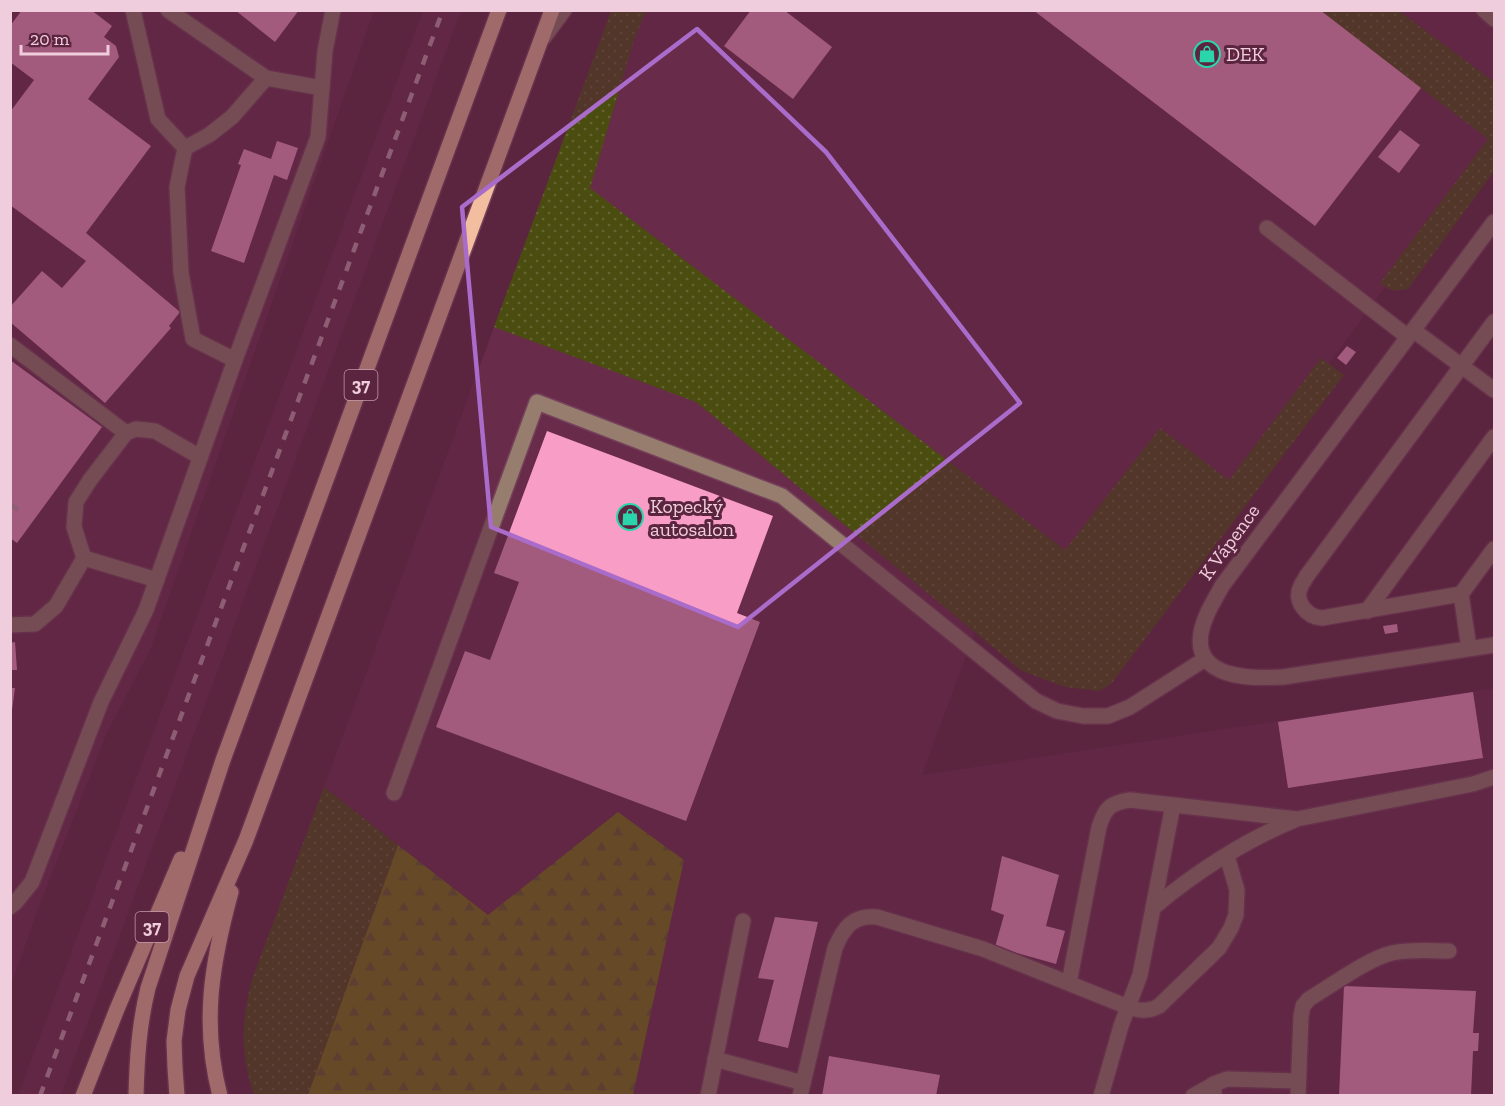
<svg xmlns="http://www.w3.org/2000/svg" width="1505" height="1106" viewBox="0 0 1505 1106" font-family="'Zilla Slab',serif">
<defs>
<pattern id="grass-dots" width="8" height="8" patternUnits="userSpaceOnUse" patternTransform="scale(1.5)"><rect width="8" height="8" fill="#4a4c10"/><path d="M2 2h.1M6 6h.1" fill="none" stroke="#646532" stroke-width="1.8" stroke-linecap="round"/></pattern>
<pattern id="forest-firs" width="22" height="20" patternUnits="userSpaceOnUse" patternTransform="scale(1.5)"><rect width="22" height="20" fill="#737608"/><path d="M5 1l3.5 6h-7zM16 11l3.5 6h-7z" fill="#605d22"/></pattern>
</defs>
<rect width="100%" height="100%" fill="#5b243f"/>
<g fill="#692b4a">
<path d="M11 11H374L151 648 106 735 40 904 11 985Z"/>
<path d="M423 11H461L61 1095H18Z"/>
<path d="M611 11H1494V82H1493L1494 91V171L1408 289 1394 291 1385 287 1329 364 1344 375 1111 684 1099 691 1065 687 1022 671 975 632 922 775 1494 688V1095H633L684 860 618 812 488 915 324 787Z"/>
</g>
<g fill="url(#grass-dots)">
<path d="M611 11H646L634 40 590 188 1065 550 1160 428 1229 480 1321 358 1344 375 1111 684 1099 691 1065 687 1022 671 696 402 494 327Z"/>
<path d="M1320 11H1399L1493 81 1494 91V171L1408 289C1396 292 1388 290 1380 283L1488 139Z"/>
<path d="M324 787 398 845 308 1095H254C240 1055 241 1020 252 979Z"/>
</g>
<path fill="url(#forest-firs)" d="M618 812 684 860 633 1095H308L398 845 488 915Z"/>
<g fill="#f89ec6">
<path d="M22 10H91L112 26 104 37 116 46 119 57 88 99 151 146 86 233 180 312 169 326 171 328 105 403 10 322V307L42 271 62 288 86 261 10 205V112L34 80 10 62V26Z"/>
<path d="M235 10H299L275 42Z"/>
<path d="M751 10H784L832 47 793 99 724 46Z"/>
<path d="M1033 10H1320L1421 88 1315 226Z"/>
<path d="M1400 130 1420 145 1399 173 1378 157Z"/>
<path d="M277 141 298 148 287 180 274 175 244 263 211 251 241 165 238 164 244 149 271 159Z"/>
<path d="M1347 346 1356 352 1346 365 1337 358Z"/>
<path d="M10 360 102 427 17 543 10 538Z"/>
<path d="M547 431 773 516 737 613 760 622 686 821 436 727 465 651 490 660 519 582 494 573Z"/>
<path d="M1397 624 1398 632 1385 634 1383 626Z"/>
<path d="M15 642 17 670H10V643Z"/>
<path d="M10 688H15L12 710H10Z"/>
<path d="M1473 692 1483 758 1288 788 1278 722Z"/>
<path d="M1002 856 1059 875 1046 926 1065 931 1056 964 995 947 1004 915 991 910Z"/>
<path d="M775 917 818 922 788 1048 758 1041 774 980 758 978Z"/>
<path d="M1344 986 1476 991 1473 1033H1479L1478 1051H1473L1471 1096H1339Z"/>
<path d="M829 1056 940 1075 936 1096H822Z"/>
</g>
<g fill="none" stroke-linecap="round" stroke-linejoin="round">
<defs>
<g id="minor">
<path d="M133 10 158 119 185 148 177 187 181 273 193 339 235 360"/>
<path d="M168 10 266 78 322 88"/>
<path d="M1484 10 1494 19"/>
<path d="M544 37 564 10"/>
<path d="M185 148 209 135 232 117 266 78"/>
<path d="M1494 222 1222 586C1214 601 1204 616 1201 633 1193 679 1252 679 1283 677L1494 645"/>
<path d="M1267 228 1408 337"/>
<path d="M1494 322 1306 577C1305 580 1302 583 1301 586 1293 601 1307 617 1322 618L1461 594 1494 549"/>
<path d="M1413 330 1494 390"/>
<path d="M10 345 126 433"/>
<path d="M84 558 157 580"/>
<path d="M1461 594 1469 648"/>
<path d="M1367 611 1494 437"/>
<path d="M10 625 35 624 56 606 84 558 74 527 76 502 90 480 126 433 136 429 155 431 200 457"/>
<path d="M394 793 537 402 782 496 1036 701 1057 711 1083 716H1108L1130 707 1205 659"/>
<path d="M10 907 15 903 32 882 101 702 146 610 235 360 318 137 325 51 333 10"/>
<path d="M1153 908C1193 874 1245 840 1295 820"/>
<path d="M1069 983 1099 827C1105 808 1110 803 1130 800L1297 819 1473 784 1494 777"/>
<path d="M715 1059 803 1083"/>
<path d="M708 1096 743 921"/>
<path d="M800 1096 835 948C844 927 853 915 877 917L983 949 1128 1007 1140 975 1173 805"/>
<path d="M1101 1096 1121 1026 1128 1007C1140 1011 1148 1012 1159 1006L1219 948 1231 928 1236 915 1237 890 1227 856"/>
<path d="M1193 1096 1214 1084"/>
<path d="M1214 1096V1084L1227 1079 1298 1081"/>
<path d="M1298 1096 1301 1016 1303 1006 1309 999C1331 986 1367 959 1392 953 1410 949 1430 951 1449 951"/>
</g>
<g id="major">
<path d="M83 1096 117 1009 181 859"/>
<path d="M136 1096C137 1058 139 1025 148 988L223 760 499 10"/>
<path d="M177 1096 175 1068 174 1041 178 1010 187 976 246 840 552 10"/>
<path d="M220 1096C201 1023 212 962 231 892"/>
</g>
</defs>
<use href="#minor" stroke="#76425b" stroke-width="18"/>
<use href="#major" stroke="#76425b" stroke-width="18"/>
<use href="#minor" stroke="#977d6e" stroke-width="15"/>
<use href="#major" stroke="#f3be9f" stroke-width="15"/>
<g stroke="#caa2b4" stroke-width="4.5" stroke-dasharray="10 10" stroke-linecap="butt">
<path d="M10 504 26 516"/>
<path d="M40 1096 443 10"/>
</g>
</g>
<path d="M0 0H1505V1106H0ZM697 29 826 152 1020 403 738 627 491 527 462 207Z" fill="#5b243f" fill-opacity=".55" fill-rule="evenodd"/>
<path fill="none" stroke="#aa6ccb" stroke-width="4.5" stroke-linejoin="round" d="M697 29 826 152 1020 403 738 627 491 527 462 207Z"/>
<defs>
<symbol id="shop-ring" viewBox="-11 -11 22 22"><circle r="9.5" fill="#5b243f" stroke="#2ad5ac" stroke-width="1.5"/><path d="M-5-2.5h2.3a2.7 3.5 0 0 1 5.4 0H5L5.5 6h-11ZM-1.5-2.5h3a1.5 2.3 0 0 0-3 0Z" fill="#2ad5ac"/></symbol>
</defs>
<g fill-rule="evenodd">
<use href="#shop-ring" x="1192" y="39" width="30" height="30"/>
<use href="#shop-ring" x="615" y="502" width="30" height="30"/>
</g>
<g text-anchor="middle" stroke-width="6" stroke-linejoin="round" paint-order="stroke">
<g fill="#5b243f" stroke="#c39aad" stroke-width="1.5">
<rect x="344.5" y="370" width="33" height="30" rx="4.5"/>
<rect x="135.5" y="912" width="33" height="30" rx="4.5"/>
</g>
<g font-size="18" font-weight="bold" fill="#f0cddc">
<text x="361" y="391">37</text>
<text x="152" y="933">37</text>
</g>
<g font-size="20" fill="#f0cddc" stroke="#5b243f" text-anchor="start">
<text x="1226" y="61">DEK</text>
<text x="650" y="513">Kopecký<tspan x="650" dy="23">autosalon</tspan></text>
</g>
<g font-size="20" fill="#f0cddc" stroke="#5b243f">
<text transform="translate(1229 542) rotate(-54)" y="7">K Vápence</text>
</g>
</g>
<rect width="1505" height="1106" fill="none" stroke="#f0cddc" stroke-width="24"/>
<path d="M21 45v9h87v-9" fill="none" stroke="#f0cddc" stroke-width="3"/>
<text x="30" y="45" font-size="18" fill="#f0cddc" stroke="#5b243f" stroke-width="4.5" paint-order="stroke">20 m</text>
</svg>
